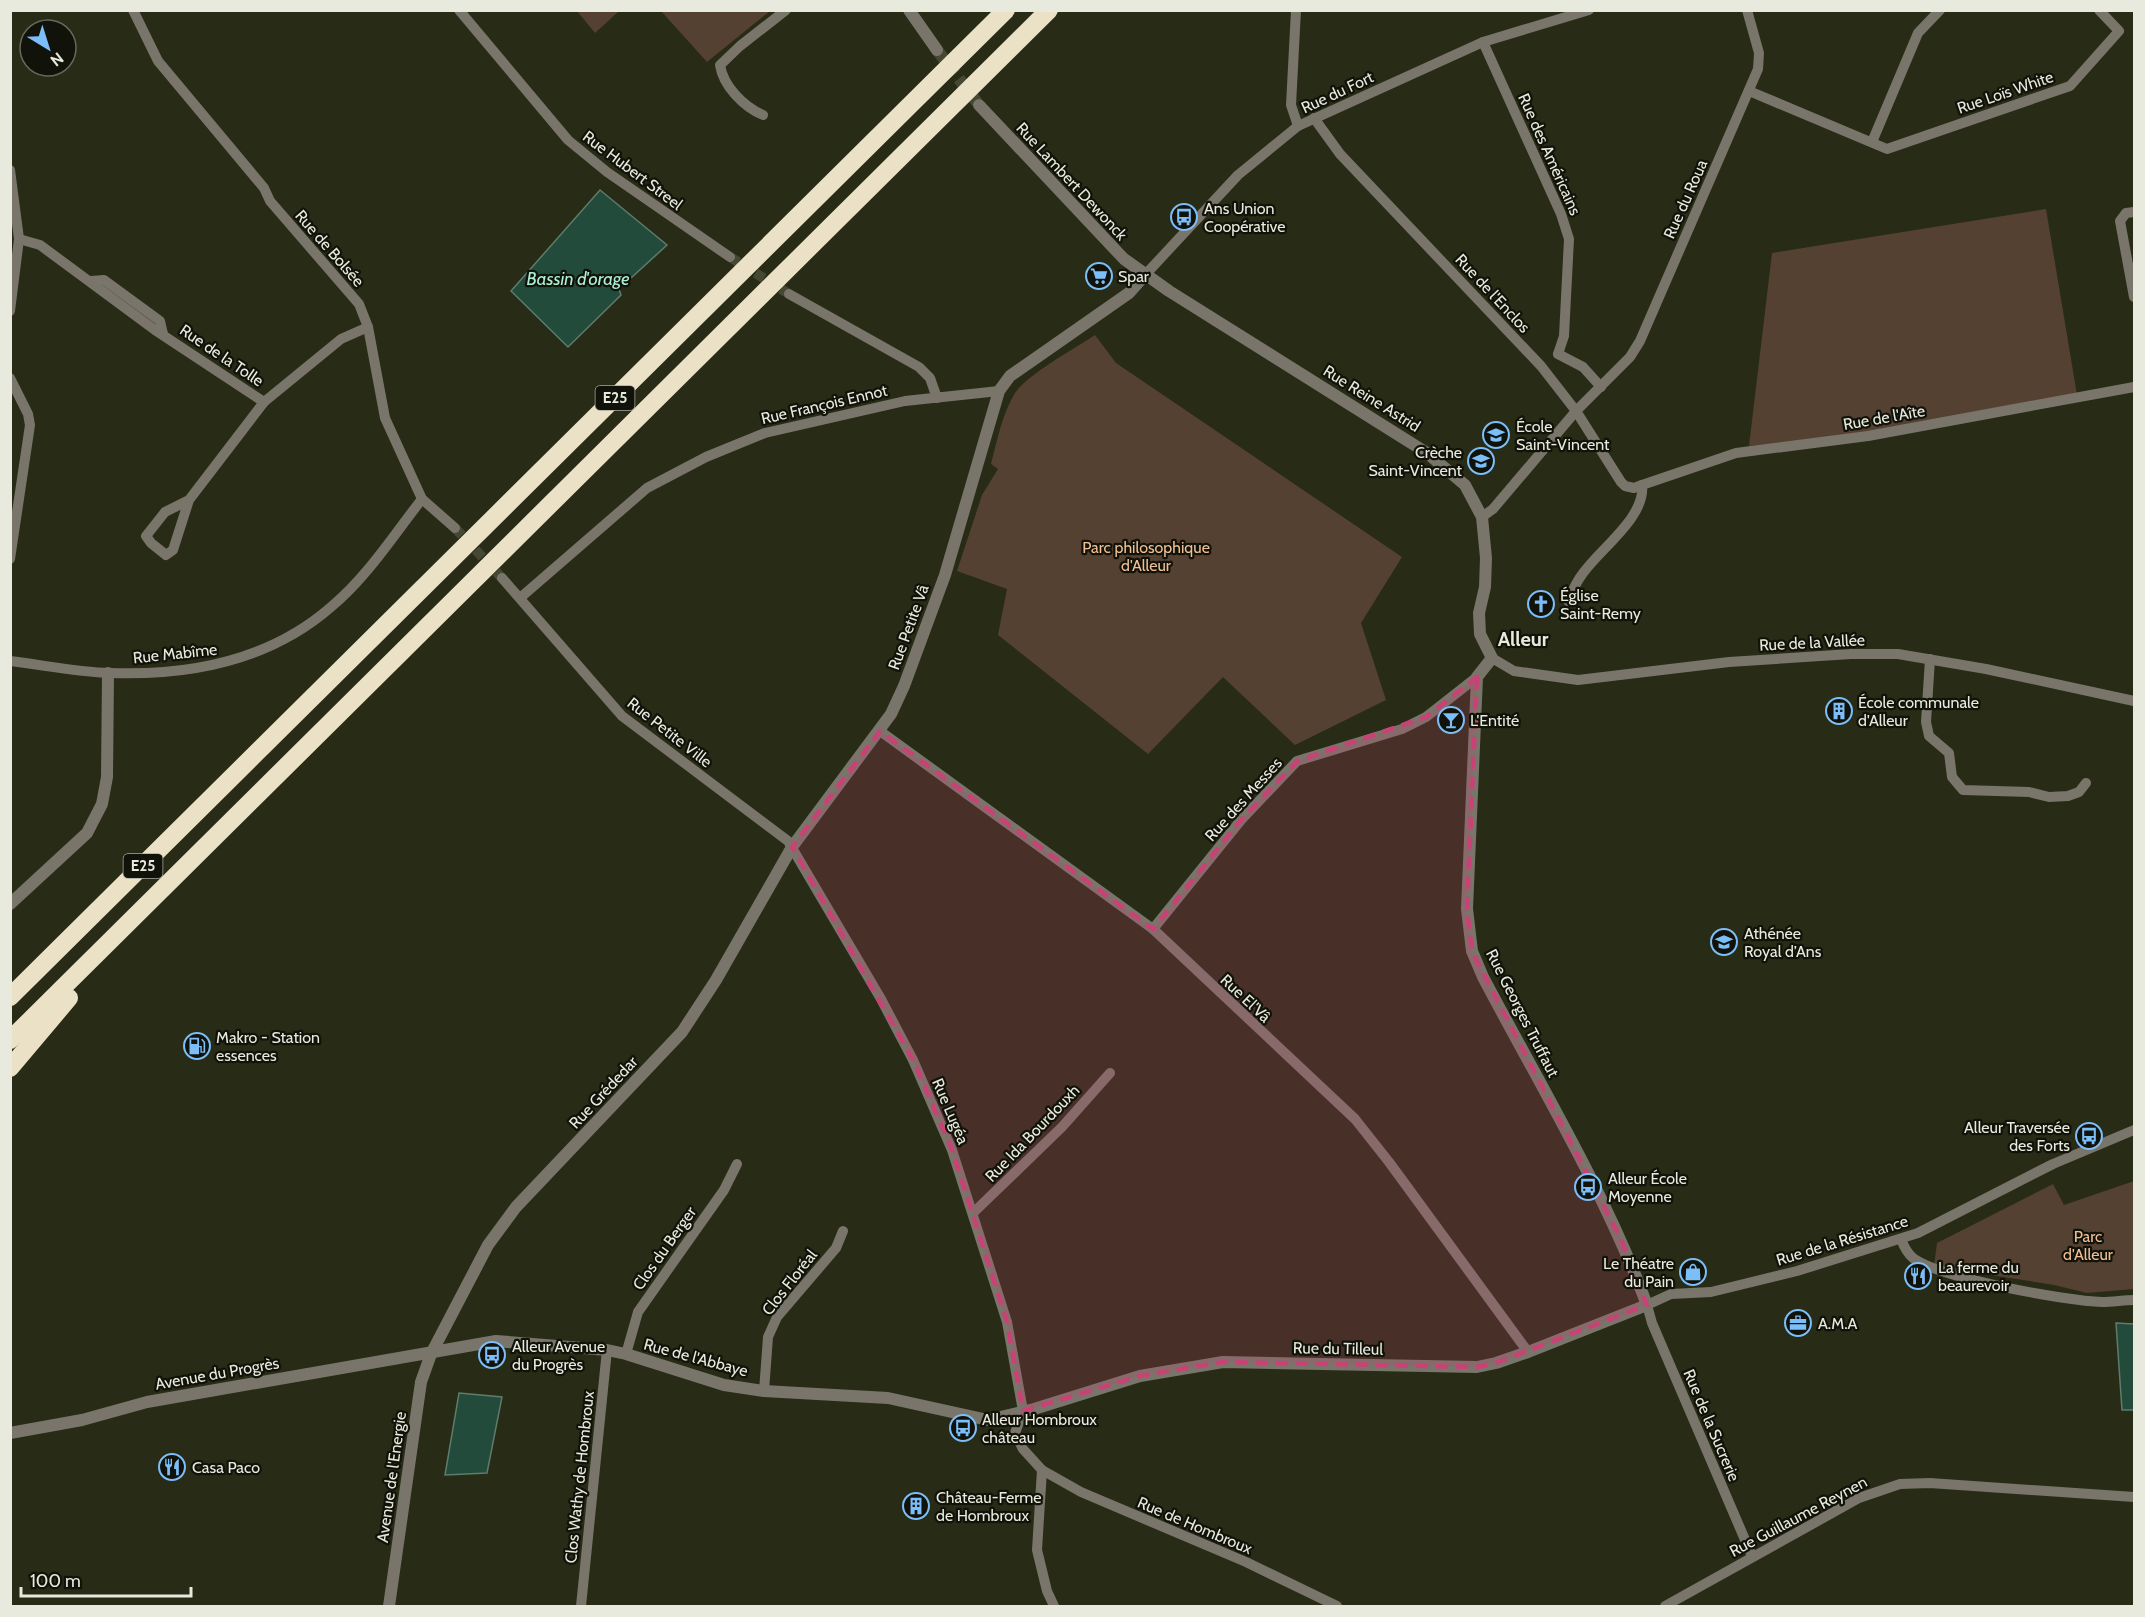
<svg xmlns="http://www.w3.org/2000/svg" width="2145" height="1617" viewBox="0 0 2145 1617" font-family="Cabin,sans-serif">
<rect width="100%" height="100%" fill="#282b15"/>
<g fill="#554131">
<path d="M577 11H619L595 33Z"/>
<path d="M661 11H770L707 62Z"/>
<path d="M2046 209 2077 395 1868 436 1749 446 1772 253Z"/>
<path d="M1095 335 1116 363 1402 557 1361 623 1386 700 1295 745 1223 677 1148 754 998 635 1007 589 957 571 982 495 998 469 991 464C997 441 1002 414 1015 393 1028 374 1074 349 1095 335Z"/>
<path d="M2134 1181V1289L2087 1293 2054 1285 1934 1266 1937 1243 2053 1184 2064 1205Z"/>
</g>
<g fill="#234b3c" stroke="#5e7b6c" stroke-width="1.5">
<path d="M600 190 667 245 619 289 621 295 568 347 511 291Z"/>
<path d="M2116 1323 2134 1324V1410H2122Z"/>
<path d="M459 1393 502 1397 487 1473 445 1475Z"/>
</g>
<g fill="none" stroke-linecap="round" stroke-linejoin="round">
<g stroke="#454833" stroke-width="10" stroke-dasharray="10 5" stroke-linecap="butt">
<path d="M730 257 789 294"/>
<path d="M455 528 502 578"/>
</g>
<path stroke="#454833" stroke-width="12" stroke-dasharray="12 6" stroke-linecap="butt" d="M937 50 979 105"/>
<g stroke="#79756a" stroke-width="10">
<path d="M133 10 158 61 264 188 270 201 359 304 368 327 385 418 422 499 455 528"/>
<path d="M459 10 568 140 607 172 730 257"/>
<path d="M1296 10 1291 105 1298 126"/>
<path d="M1483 42 1561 214 1569 239 1564 336 1558 354"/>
<path d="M1749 91 1887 149 2070 86 2119 31 2099 10"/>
<path d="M763 115C744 107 723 86 720 65L740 46 786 10"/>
<path d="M1314 118 1340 154 1541 366 1576 411 1621 482 1625 486 1634 488 1642 485 1736 453 1868 436 2134 387"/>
<path d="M1872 142 1918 33 1940 10"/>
<path d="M10 170 19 239 10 311"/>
<path d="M2134 212 2126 213 2120 221 2134 297"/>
<path d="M19 239 40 245 155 330 264 402"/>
<path d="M1145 275 1238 175 1298 126 1483 42 1589 10"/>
<path d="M91 281 104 280 160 321 163 334"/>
<path d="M789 294 919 367 930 378 937 398"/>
<path d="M1558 354 1583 367 1601 387"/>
<path d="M10 378 28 414 30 425 10 559"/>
<path d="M189 500 173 550 166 555 151 543 146 536 165 512 189 500 264 402 341 339 368 327"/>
<path d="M1482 517 1493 509 1576 411 1630 357 1640 341 1758 69 1759 53 1747 10"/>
<path d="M502 578 622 716 788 841 881 999 913 1060 952 1150 1007 1322 1023 1411 1015 1433 1023 1449 1042 1470 1081 1492 1246 1562 1337 1606"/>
<path d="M520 598 647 488 706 457 765 433 905 401 999 391"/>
<path d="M1568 601C1572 593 1575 584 1581 576 1598 550 1646 518 1642 485"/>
<path d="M1492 658 1514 671 1578 680 1729 662 1851 654H1898L1986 669 2134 701"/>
<path d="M1930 659 1926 722 1929 736 1949 753 1952 777 1963 790 2029 792 2049 797 2068 796 2079 792 2086 783"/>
<path d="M10 661C43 665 77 672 110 673 190 676 269 661 331 607 367 577 393 536 422 499"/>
<path d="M880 731 1153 929 1355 1119 1389 1162 1528 1352"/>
<path d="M1153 929 1241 820 1297 761 1402 729 1426 717 1477 677"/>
<path d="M973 1213 1062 1127 1110 1073"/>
<path d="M1901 1239C1904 1247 1907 1253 1913 1258 1940 1278 2066 1301 2102 1302 2113 1302 2124 1300 2134 1300"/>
<path d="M626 1354 638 1312 724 1190 737 1164"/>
<path d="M764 1391 768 1337 777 1317 836 1248 843 1231"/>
<path d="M1042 1470 1037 1550 1047 1591 1054 1606"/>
<path d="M1752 1556 1652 1323 1647 1305 1671 1294 1711 1292 1797 1271 1918 1233 2053 1164 2134 1130"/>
<path d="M581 1606 607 1350"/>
<path d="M1665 1606 1859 1498 1900 1484 1930 1483 2134 1497"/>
</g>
<g stroke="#79756a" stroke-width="12">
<path d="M909 10 937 50"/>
<path d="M10 904 87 833 102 804 107 777 108 673"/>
<path d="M10 1433 82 1420 147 1402 496 1341 607 1350 626 1354 724 1385 764 1391 888 1398 988 1420 1034 1409 1140 1376 1223 1362 1477 1367 1496 1363 1528 1352 1647 1305C1604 1190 1540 1085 1483 977L1472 951 1467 909 1477 677 1492 658 1480 634 1479 613 1485 587 1486 558 1482 517 1465 485 1427 453 1169 291 1124 259 979 105"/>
<path d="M389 1606 421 1382 431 1354 488 1245 516 1207 682 1032 716 980 792 847 891 714 904 686 945 575 999 391 1010 376 1129 293 1145 275"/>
</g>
<g stroke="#ebe1c6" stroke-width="18">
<path d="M10 997 1006 10"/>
<path d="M10 1040 1049 10"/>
<path d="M10 1068 69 998"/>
</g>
</g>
<path fill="#ca4275" fill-opacity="0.2" stroke="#ca4275" stroke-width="4.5" stroke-dasharray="12 8" stroke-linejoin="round" d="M1477 677 1467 909 1472 951 1621 1239 1647 1305 1496 1363 1477 1367 1223 1362 1140 1376 1023 1411 1007 1322 952 1150 913 1060 792 847 880 731 1153 929 1241 820 1297 761 1426 717Z"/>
<defs>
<symbol id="bus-ring" viewBox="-11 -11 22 22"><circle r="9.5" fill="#111209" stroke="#7cbef9" stroke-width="1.5"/><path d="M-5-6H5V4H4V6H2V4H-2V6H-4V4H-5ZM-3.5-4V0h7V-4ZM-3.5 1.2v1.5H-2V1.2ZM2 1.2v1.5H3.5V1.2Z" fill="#7cbef9"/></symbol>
<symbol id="supermarket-ring" viewBox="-11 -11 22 22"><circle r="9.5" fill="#111209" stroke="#7cbef9" stroke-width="1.5"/><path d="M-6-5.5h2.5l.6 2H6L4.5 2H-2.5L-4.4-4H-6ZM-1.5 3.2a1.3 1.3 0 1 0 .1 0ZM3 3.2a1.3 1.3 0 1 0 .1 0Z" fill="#7cbef9"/></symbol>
<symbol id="school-ring" viewBox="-11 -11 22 22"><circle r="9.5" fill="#111209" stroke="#7cbef9" stroke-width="1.5"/><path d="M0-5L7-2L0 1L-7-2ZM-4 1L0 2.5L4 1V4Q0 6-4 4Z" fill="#7cbef9"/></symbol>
<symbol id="church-ring" viewBox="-11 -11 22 22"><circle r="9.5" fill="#111209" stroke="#7cbef9" stroke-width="1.5"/><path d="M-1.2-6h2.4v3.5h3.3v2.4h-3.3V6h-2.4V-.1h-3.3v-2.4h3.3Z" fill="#7cbef9"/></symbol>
<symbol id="building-ring" viewBox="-11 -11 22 22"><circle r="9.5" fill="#111209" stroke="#7cbef9" stroke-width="1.5"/><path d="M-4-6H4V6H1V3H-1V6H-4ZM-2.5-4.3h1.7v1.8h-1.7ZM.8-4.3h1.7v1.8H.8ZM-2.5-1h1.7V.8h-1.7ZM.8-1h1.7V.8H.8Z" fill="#7cbef9"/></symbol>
<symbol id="bar-ring" viewBox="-11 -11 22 22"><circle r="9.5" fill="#111209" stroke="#7cbef9" stroke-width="1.5"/><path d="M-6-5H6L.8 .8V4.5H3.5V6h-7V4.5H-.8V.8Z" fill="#7cbef9"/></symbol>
<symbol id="fuel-ring" viewBox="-11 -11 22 22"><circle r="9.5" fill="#111209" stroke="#7cbef9" stroke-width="1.5"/><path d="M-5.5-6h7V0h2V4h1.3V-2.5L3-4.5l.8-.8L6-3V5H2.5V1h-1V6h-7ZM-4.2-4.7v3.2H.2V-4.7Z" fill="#7cbef9"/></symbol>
<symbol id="shop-ring" viewBox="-11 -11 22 22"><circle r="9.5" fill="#111209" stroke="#7cbef9" stroke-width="1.5"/><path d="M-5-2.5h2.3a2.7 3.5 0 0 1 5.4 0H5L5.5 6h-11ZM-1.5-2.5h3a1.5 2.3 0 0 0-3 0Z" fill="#7cbef9"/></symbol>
<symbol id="restaurant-ring" viewBox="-11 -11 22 22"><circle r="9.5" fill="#111209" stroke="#7cbef9" stroke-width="1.5"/><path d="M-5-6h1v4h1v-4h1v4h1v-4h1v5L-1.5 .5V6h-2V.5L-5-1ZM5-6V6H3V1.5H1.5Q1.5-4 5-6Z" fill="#7cbef9"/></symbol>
<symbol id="office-ring" viewBox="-11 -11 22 22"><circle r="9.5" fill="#111209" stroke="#7cbef9" stroke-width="1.5"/><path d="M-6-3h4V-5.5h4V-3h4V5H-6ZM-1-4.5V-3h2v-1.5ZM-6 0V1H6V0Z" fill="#7cbef9"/></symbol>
</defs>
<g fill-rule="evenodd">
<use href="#bus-ring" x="1169" y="202" width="30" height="30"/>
<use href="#supermarket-ring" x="1084" y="261" width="30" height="30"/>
<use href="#school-ring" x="1481" y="420" width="30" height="30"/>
<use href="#school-ring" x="1466" y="446" width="30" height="30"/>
<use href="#church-ring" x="1526" y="589" width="30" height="30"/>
<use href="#building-ring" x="1824" y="696" width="30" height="30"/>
<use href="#bar-ring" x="1436" y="705" width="30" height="30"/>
<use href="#school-ring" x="1709" y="927" width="30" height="30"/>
<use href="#fuel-ring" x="182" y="1031" width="30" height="30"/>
<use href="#bus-ring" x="2074" y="1121" width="30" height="30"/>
<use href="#bus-ring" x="1573" y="1172" width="30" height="30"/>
<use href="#shop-ring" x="1678" y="1257" width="30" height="30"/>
<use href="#restaurant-ring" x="1903" y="1261" width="30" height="30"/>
<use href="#office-ring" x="1783" y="1308" width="30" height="30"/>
<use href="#bus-ring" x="477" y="1340" width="30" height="30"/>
<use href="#bus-ring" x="948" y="1413" width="30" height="30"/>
<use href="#restaurant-ring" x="157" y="1452" width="30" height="30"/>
<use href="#building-ring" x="901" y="1491" width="30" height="30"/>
</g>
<g text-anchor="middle" stroke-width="4.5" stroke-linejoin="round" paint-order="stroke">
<g fill="#111209" stroke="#a8a99d" stroke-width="1.5">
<rect x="595.5" y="386" width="39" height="24" rx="4.5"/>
<rect x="123.5" y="854" width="39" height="24" rx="4.5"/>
</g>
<g font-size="15" font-weight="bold" fill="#e8eadd">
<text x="615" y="403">E25</text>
<text x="143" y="871">E25</text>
</g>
<g font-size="16" fill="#e8eadd" stroke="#111209">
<text transform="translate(1337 92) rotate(-25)" y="6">Rue du Fort</text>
<text transform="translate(2005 92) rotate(-19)" y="6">Rue Loïs White</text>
<text transform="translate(1550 154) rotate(66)" y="6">Rue des Américains</text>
<text transform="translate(633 170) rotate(37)" y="6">Rue Hubert Streel</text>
<text transform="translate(1072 181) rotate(47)" y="6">Rue Lambert Dewonck</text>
<text transform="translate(1685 199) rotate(-66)" y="6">Rue du Roua</text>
<text transform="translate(330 248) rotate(49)" y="6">Rue de Bolsée</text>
<text transform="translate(1493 293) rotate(47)" y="6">Rue de l'Enclos</text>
<text transform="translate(222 355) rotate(34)" y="6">Rue de la Tolle</text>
<text transform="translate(1372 398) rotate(32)" y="6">Rue Reine Astrid</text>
<text transform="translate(824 404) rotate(-13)" y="6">Rue François Ennot</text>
<text transform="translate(1884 417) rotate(-10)" y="6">Rue de l'Aîte</text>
<text transform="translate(908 627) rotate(-70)" y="6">Rue Petite Vâ</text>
<text transform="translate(1812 642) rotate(-3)" y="6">Rue de la Vallée</text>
<text transform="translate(175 653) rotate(-6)" y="6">Rue Mabîme</text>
<text transform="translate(670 732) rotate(38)" y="6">Rue Petite Ville</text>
<text transform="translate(1243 799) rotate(-48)" y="6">Rue des Messes</text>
<text transform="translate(1246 998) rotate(43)" y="6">Rue El'Vâ</text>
<text transform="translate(1523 1013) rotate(63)" y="6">Rue Georges Truffaut</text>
<text transform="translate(603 1092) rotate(-47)" y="6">Rue Grédedar</text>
<text transform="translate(951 1111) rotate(67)" y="6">Rue Lugéa</text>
<text transform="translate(1032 1133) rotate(-46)" y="6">Rue Ida Bourdouxh</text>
<text transform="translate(1842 1240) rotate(-17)" y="6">Rue de la Résistance</text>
<text transform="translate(664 1248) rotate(-55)" y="6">Clos du Berger</text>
<text transform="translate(789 1282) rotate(-52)" y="6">Clos Floréal</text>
<text transform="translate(1338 1348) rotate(1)" y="6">Rue du Tilleul</text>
<text transform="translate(696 1357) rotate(15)" y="6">Rue de l'Abbaye</text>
<text transform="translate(217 1373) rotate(-10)" y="6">Avenue du Progrès</text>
<text transform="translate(1712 1425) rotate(67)" y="6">Rue de la Sucrerie</text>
<text transform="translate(391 1477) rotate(-82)" y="6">Avenue de l'Energie</text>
<text transform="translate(579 1477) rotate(-84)" y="6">Clos Wathy de Hombroux</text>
<text transform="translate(1798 1516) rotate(-28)" y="6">Rue Guillaume Reynen</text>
<text transform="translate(1195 1525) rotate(23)" y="6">Rue de Hombroux</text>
</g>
<g font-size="16" fill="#e8eadd" stroke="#111209" text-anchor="start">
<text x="1204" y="214">Ans Union<tspan x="1204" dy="18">Coopérative</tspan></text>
<text x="1118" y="282">Spar</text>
<text x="1516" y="432">École<tspan x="1516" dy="18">Saint-Vincent</tspan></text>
<text x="1462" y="458" text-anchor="end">Crèche<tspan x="1462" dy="18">Saint-Vincent</tspan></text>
<text x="1560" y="601">Église<tspan x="1560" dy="18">Saint-Remy</tspan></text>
<text x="1858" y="708">École communale<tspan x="1858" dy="18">d'Alleur</tspan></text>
<text x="1470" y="726">L'Entité</text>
<text x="1744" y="939">Athénée<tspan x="1744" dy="18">Royal d’Ans</tspan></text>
<text x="216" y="1043">Makro - Station<tspan x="216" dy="18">essences</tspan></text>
<text x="2070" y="1133" text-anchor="end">Alleur Traversée<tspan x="2070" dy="18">des Forts</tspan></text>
<text x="1608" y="1184">Alleur École<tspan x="1608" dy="18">Moyenne</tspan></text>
<text x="1674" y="1269" text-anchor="end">Le Théatre<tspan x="1674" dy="18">du Pain</tspan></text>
<text x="1938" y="1273">La ferme du<tspan x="1938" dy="18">beaurevoir</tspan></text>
<text x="1818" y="1329">A.M.A</text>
<text x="512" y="1352">Alleur Avenue<tspan x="512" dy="18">du Progrès</tspan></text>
<text x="982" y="1425">Alleur Hombroux<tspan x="982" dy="18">château</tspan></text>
<text x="192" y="1473">Casa Paco</text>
<text x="936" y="1503">Château-Ferme<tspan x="936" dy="18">de Hombroux</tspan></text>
</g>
<g font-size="16" fill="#f1bf93" stroke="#111209">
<text x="1146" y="553">Parc philosophique<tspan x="1146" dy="18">d'Alleur</tspan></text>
<text x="2088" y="1242">Parc<tspan x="2088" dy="18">d'Alleur</tspan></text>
</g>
<g font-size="18" font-style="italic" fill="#acf3d6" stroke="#111209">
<text x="578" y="285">Bassin d'orage</text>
</g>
<g font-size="20" font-weight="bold" fill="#e8eadd" stroke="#111209">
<text x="1523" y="646">Alleur</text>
</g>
</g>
<rect width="2145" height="1617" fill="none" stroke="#e8eadd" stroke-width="24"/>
<g transform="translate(48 48) rotate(142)"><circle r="28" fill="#111209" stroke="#67685e" stroke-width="1.5"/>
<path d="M0-4.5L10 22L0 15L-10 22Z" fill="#7cbef9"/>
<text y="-9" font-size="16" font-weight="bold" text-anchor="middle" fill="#e8eadd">N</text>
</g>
<path d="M21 1587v9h170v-9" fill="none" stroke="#e8eadd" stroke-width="3"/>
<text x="30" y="1587" font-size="18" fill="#e8eadd" stroke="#111209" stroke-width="4.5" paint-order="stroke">100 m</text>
</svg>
